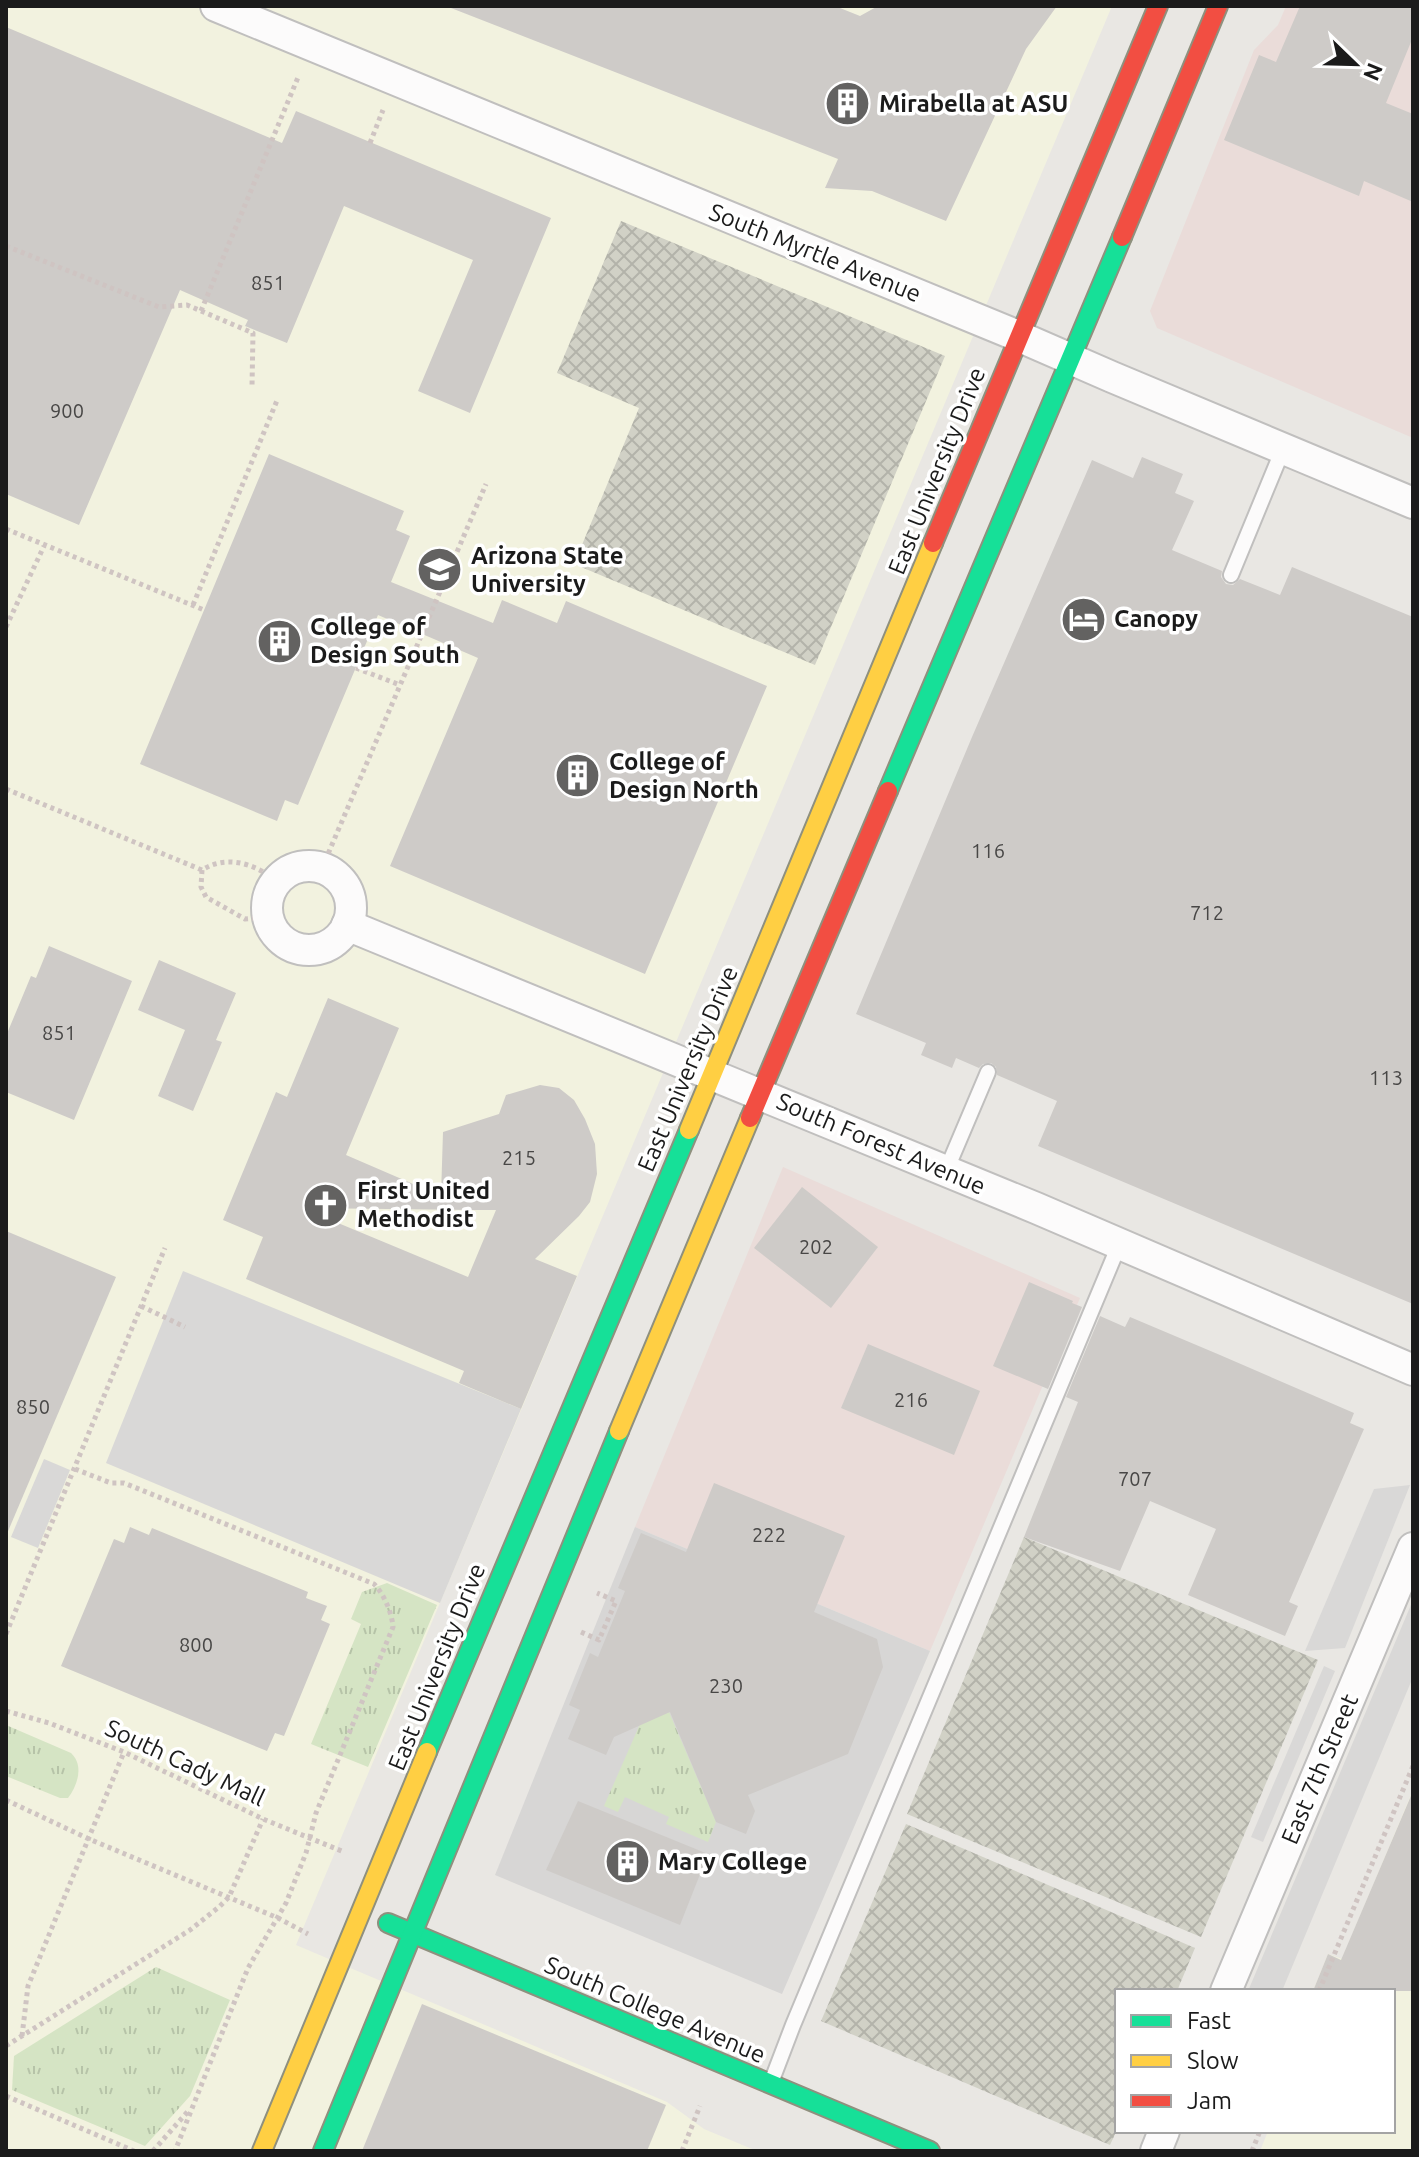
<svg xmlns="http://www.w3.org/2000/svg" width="1419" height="2157" viewBox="0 0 1419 2157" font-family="Ubuntu,sans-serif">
<defs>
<pattern id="construction-cross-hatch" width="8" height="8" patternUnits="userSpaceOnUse" patternTransform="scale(2)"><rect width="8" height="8" fill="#d1d1c6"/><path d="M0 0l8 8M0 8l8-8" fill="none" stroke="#b3b3aa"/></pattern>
<pattern id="grass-tufts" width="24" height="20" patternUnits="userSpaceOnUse" patternTransform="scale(2)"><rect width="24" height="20" fill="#d5e4c4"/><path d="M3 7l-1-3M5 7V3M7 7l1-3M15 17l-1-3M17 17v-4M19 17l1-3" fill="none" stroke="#b6c3a8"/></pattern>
</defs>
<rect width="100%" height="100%" fill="#e9e7e3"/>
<g fill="#eadcd9">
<path d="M1286 6H1413V438L1157 328 1150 311 1254 50 1278 25Z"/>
<path d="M783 1167 1080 1298 930 1651 635 1527Z"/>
</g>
<g fill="#f2f2df">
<path d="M6 6H1112L296 1945 667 2102 704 2129 757 2151H6Z"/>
<path d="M1413 1790V2151H1260L1268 2131H1393V1991H1313L1328 1954 1342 1959Z"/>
</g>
<path fill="#d7d6d5" d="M635 1527 930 1651 782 1994 495 1875Z"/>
<g fill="url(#construction-cross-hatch)">
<path d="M621 221 945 356 815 665 574 564 639 408 557 373Z"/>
<path d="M1024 1537 1318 1660 1201 1937 907 1814Z"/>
<path d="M906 1824 1195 1948 1177 1991H1117V2130L1110 2145 821 2021Z"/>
</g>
<g fill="url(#grass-tufts)">
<path d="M387 1583 437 1605 368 1767 311 1744 361 1624 351 1619 362 1592Z"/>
<path d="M669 1712 716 1822 708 1842 666 1824 669 1817 625 1797 618 1812 604 1806 640 1724Z"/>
<path d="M6 1725 71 1753C84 1765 78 1785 68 1798H60L6 1776Z"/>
<path d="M156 1967 230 2000 190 2096 145 2146 12 2090 14 2056Z"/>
</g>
<g fill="#d9d8d7">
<path d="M183 1271 521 1409 440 1603 106 1463Z"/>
<path d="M44 1459 70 1470 38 1548 11 1537Z"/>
<path d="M1410 1485 1345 1648 1305 1651 1374 1489Z"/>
<path d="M1413 1600V1677L1282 1991H1248Z"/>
<path d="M1324 1666 1335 1671 1263 1842 1251 1837Z"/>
</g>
<g fill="#cecbc8" fill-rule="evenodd">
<path d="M451 6H835L860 16 878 6H1057L1026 49 946 221 872 191 825 188 838 159 451 8Z"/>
<path d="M1300 6H1413V37L1386 103 1413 114V202L1364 181 1359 196 1224 140 1259 55 1276 62Z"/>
<path d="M6 27 282 143 296 111 551 218 470 413 418 391 473 260 344 206 287 343 245 326 248 320 180 290 79 525 6 494Z"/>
<path d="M269 454 404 511 396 530 410 536 391 582 493 623 502 600 557 623 566 601 767 686 645 974 390 866 478 658 378 615 298 805 285 800 277 821 140 764Z"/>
<path d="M1142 457 1183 474 1175 493 1194 501 1172 550 1222 571 1221 577 1226 584 1233 585 1240 579 1280 595 1292 567 1413 617V1304L1038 1146 1057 1101 997 1075 996 1067 991 1063 983 1064 979 1068 956 1058 952 1068 921 1055 926 1043 856 1014 972 737 1092 460 1133 478Z"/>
<path d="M49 946 132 981 74 1120 6 1092V1036L31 976 36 978Z"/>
<path d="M159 960 236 993 216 1040 222 1042 193 1111 158 1096 185 1030 138 1010Z"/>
<path d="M328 998 399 1028 346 1155 441 1196 443 1132 499 1114 506 1095 540 1085 559 1088 574 1100 585 1119 595 1144 597 1174 590 1202 579 1216 535 1259 577 1276 521 1409 459 1383 464 1371 246 1279 263 1237 223 1220 276 1092 287 1097ZM302 1208 473 1210H496L468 1277Z"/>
<path d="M802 1187 878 1247 831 1308 754 1248Z"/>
<path d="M6 1231 116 1277 6 1536Z"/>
<path d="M1029 1282 1073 1301 1072 1303 1082 1307 1048 1389 993 1366Z"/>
<path d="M1100 1316 1125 1327 1130 1317 1220 1355 1354 1413 1350 1423 1364 1429 1289 1602 1298 1606 1285 1636 1188 1595 1216 1529 1150 1501 1120 1571 1024 1537 1078 1402 1066 1397Z"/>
<path d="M868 1344 980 1391 954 1455 841 1408Z"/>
<path d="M714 1483 845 1536 814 1612 877 1639 883 1667 848 1754 748 1795 755 1811 746 1834 716 1822 670 1712 614 1737 606 1755 568 1739 580 1710 569 1705 590 1653 598 1657 625 1591 618 1588 641 1533 686 1552Z"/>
<path d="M130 1527 149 1535 152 1528 308 1592 306 1598 327 1606 321 1620 330 1624 284 1736 275 1733 267 1751 61 1666 114 1539 124 1543Z"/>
<path d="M1413 1791V1991H1313L1328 1954 1341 1960Z"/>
<path d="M578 1801 708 1854 680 1925 546 1870Z"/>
<path d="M422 2004 666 2105 647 2151H362Z"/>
</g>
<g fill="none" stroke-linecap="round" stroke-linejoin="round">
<defs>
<g id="lane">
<path d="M1231 575 1283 449"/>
<path d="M946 1171 988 1072"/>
<path d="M772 2080 793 2025 1119 1245"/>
</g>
<g id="street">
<path d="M216 6 1018 336 1112 377 1413 503"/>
<circle cx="309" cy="908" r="42"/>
<path d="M347 925 1036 1208 1413 1370"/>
<path d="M1226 1991 1413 1548"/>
<path d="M1156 2151 1164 2131"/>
</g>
<g id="fast">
<path d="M888 791 1122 237"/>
<path d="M427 1752 689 1130"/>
<path d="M388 1923 930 2151"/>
<path d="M323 2151 619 1431"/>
</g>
<g id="slow">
<path d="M689 1130 933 543"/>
<path d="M619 1431 750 1118"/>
<path d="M262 2151 427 1752"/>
</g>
<g id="jam">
<path d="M1122 237 1218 6"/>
<path d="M933 543 1158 6"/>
<path d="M750 1118 888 791"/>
</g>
</defs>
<use href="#lane" stroke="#c0bfbe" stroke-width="18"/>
<use href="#street" stroke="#c0bfbe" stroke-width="34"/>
<use href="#fast" stroke="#8f907e" stroke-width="22"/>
<use href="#slow" stroke="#8f907e" stroke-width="22"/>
<use href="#jam" stroke="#8f907e" stroke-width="22"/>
<g stroke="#cfc4c2" stroke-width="5" stroke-dasharray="4 4" stroke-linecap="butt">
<path d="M370 143 383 110"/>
<path d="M6 246 159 307 187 305 253 333 252 386"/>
<path d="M201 311 299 75"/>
<path d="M6 529 204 610"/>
<path d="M193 605 278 398"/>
<path d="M6 627 44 546"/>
<path d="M356 668 400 685"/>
<path d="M6 789 202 870C227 854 255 864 277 881"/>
<path d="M322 868 486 484"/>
<path d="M202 870 201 887 206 897 245 919 268 917"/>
<path d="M141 1306 185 1327"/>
<path d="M75 1469 111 1483H124L374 1584C384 1594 392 1613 393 1627L316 1813 306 1853 286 1903 248 1968 175 2151"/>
<path d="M581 1632 599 1640 616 1601 597 1593"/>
<path d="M6 1634 165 1248"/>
<path d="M6 1711 49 1723 124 1752 263 1819 344 1852"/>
<path d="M6 1800 89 1839 278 1918 308 1934"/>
<path d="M1319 1991 1413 1766"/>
<path d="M22 2036 28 1986 124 1752"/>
<path d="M6 2046 190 1930 219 1907 229 1897 263 1819"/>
<path d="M6 2096 134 2151"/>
<path d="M153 2151 190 2109"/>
<path d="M682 2151 700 2106"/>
<path d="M1252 2151 1260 2131"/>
</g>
<use href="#lane" stroke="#fcfbfb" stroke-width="14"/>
<use href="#street" stroke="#fcfbfb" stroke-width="30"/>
<use href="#fast" stroke="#16e098" stroke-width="18"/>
<use href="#slow" stroke="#ffcf43" stroke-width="18"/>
<use href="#jam" stroke="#f24e42" stroke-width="18"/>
</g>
<defs>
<symbol id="building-disc" viewBox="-11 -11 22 22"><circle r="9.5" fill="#636261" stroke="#fff"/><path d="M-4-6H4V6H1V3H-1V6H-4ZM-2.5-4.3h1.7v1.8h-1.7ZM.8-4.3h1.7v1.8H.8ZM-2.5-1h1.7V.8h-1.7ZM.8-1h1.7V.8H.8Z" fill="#fff"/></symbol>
<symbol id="university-disc" viewBox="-11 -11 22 22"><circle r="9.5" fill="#636261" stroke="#fff"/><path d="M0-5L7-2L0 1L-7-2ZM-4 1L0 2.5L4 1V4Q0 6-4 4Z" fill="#fff"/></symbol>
<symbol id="hotel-disc" viewBox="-11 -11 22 22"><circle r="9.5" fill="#636261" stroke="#fff"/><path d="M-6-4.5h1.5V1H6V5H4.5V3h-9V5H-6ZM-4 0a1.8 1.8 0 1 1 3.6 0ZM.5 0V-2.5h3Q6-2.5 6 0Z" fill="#fff"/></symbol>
<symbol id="church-disc" viewBox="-11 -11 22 22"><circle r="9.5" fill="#636261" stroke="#fff"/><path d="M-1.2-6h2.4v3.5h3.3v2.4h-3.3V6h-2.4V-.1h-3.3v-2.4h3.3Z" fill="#fff"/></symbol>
</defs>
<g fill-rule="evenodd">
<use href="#building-disc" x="822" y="78" width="51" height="51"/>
<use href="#university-disc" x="414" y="544" width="51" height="51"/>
<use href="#hotel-disc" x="1058" y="594" width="51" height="51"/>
<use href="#building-disc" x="254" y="616" width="51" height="51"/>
<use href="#building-disc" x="552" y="750" width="51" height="51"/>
<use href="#church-disc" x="300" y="1180" width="51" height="51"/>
<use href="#building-disc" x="602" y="1836" width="51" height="51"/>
</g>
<g text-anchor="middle" stroke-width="7" stroke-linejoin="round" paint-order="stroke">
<g font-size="20" fill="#484746">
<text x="268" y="290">851</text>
<text x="67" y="418">900</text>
<text x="988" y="858">116</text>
<text x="1207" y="920">712</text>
<text x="59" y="1040">851</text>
<text x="1386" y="1085">113</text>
<text x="519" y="1165">215</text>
<text x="816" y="1254">202</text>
<text x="911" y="1407">216</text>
<text x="33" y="1414">850</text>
<text x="1135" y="1486">707</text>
<text x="769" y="1542">222</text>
<text x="196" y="1652">800</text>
<text x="726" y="1693">230</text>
</g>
<g font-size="24" font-weight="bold" fill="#1b1b1b" stroke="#fff" text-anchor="start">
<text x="879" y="112">Mirabella at ASU</text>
<text x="471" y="564">Arizona State<tspan x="471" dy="28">University</tspan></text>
<text x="1114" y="627">Canopy</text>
<text x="310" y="635">College of<tspan x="310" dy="28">Design South</tspan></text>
<text x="609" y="770">College of<tspan x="609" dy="28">Design North</tspan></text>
<text x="357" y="1199">First United<tspan x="357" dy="28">Methodist</tspan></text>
<text x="658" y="1870">Mary College</text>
</g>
<g font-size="24" fill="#1b1b1b" stroke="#fff">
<text transform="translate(815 253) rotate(22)" y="8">South Myrtle Avenue</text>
<text transform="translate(937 471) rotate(-68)" y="8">East University Drive</text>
<text transform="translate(688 1069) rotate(-67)" y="8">East University Drive</text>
<text transform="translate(881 1144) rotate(23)" y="8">South Forest Avenue</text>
<text transform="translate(437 1667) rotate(-68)" y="8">East University Drive</text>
<text transform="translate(185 1763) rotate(25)" y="8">South Cady Mall</text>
<text transform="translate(1320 1769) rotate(-67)" y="8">East 7th Street</text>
<text transform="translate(655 2010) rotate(23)" y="8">South College Avenue</text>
</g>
</g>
<rect width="1419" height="2157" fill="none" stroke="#1b1b1b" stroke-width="16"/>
<rect x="1115" y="1989" width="280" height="144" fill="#ffffff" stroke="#a4a4a4" stroke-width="2"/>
<rect x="1131" y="2015" width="40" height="12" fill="#16e098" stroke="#a4a4a4" stroke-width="2"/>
<text x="1187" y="2029" font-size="24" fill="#1b1b1b">Fast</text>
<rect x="1131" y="2055" width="40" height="12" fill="#ffcf43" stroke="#a4a4a4" stroke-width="2"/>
<text x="1187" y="2069" font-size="24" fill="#1b1b1b">Slow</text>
<rect x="1131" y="2095" width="40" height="12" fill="#f24e42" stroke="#a4a4a4" stroke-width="2"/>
<text x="1187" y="2109" font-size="24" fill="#1b1b1b">Jam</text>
<g transform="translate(1355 64) rotate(113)" stroke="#ffffff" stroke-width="6" paint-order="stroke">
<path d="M0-6L14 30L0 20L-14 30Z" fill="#1b1b1b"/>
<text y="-12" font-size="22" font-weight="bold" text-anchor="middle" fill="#1b1b1b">N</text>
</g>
</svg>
